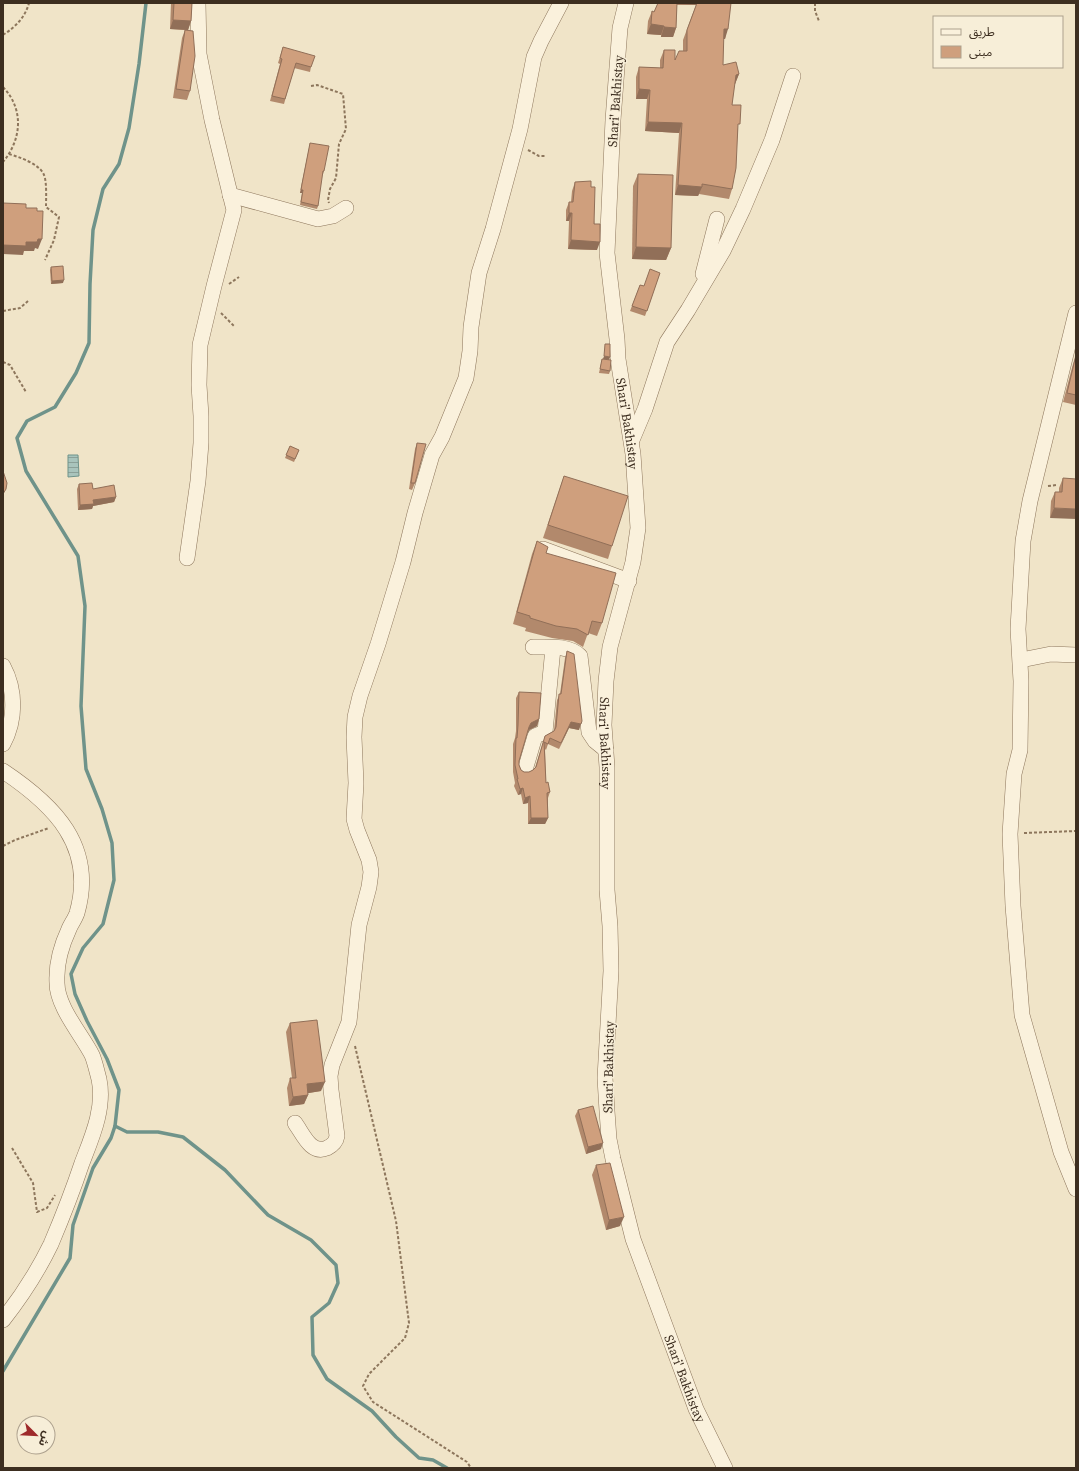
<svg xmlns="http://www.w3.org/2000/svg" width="1079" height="1471" viewBox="0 0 1079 1471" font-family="'Source Serif 4','Noto Sans Arabic',serif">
<defs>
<pattern id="water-rules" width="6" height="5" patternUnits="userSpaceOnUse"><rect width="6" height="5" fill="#a9c4bc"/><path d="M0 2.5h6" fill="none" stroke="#8ba098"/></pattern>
</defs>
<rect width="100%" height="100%" fill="#f0e4c8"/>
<path fill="url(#water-rules)" stroke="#6f938a" d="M68 455H78L79 476 68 477Z"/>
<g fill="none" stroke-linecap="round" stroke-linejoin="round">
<g stroke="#6f938a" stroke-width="3.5">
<path d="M115 1126 127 1132H158L183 1137 225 1170 268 1215 311 1240 336 1265 338 1283 329 1303 312 1317 313 1355 327 1379 372 1411 396 1437 419 1458 433 1460 447 1468"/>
<path d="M3 1371 70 1258 73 1225 93 1168 111 1138 115 1126 119 1090 107 1059 87 1021 75 994 71 974 83 948 103 924 114 880 112 843 102 809 86 769 81 706 85 606 78 556 26 471 17 438 27 421 55 407 76 373 89 343 90 284 93 230 103 189 119 164 129 128 139 64 146 3"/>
</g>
<defs>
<g id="minor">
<path id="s1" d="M626 3 620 28 613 120 607 253 617 339 618 359 633 454 638 528 633 562 610 647 606 681 604 725 607 767V890L610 926 611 971 605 1078 607 1111 609 1139 613 1159 633 1239 696 1409 725 1468"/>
<path d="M230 195 318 219 333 216 346 208"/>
<path d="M703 274 717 219"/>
<path d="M1076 313 1030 501 1023 541 1018 629 1021 681 1020 750 1014 774 1010 834 1013 906 1022 1015 1061 1152 1076 1189"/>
<path d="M632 440 645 409 667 342 688 310 723 251 743 209 772 140 793 76"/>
<path d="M543 549 629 581"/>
<path d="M187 558 198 481 201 443V416L199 385 200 345 214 286 234 210 212 120 199 54 198 3"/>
<path d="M533 647C548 647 569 645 580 656L589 732 595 741 606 750"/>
<path d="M1021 660 1051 654 1076 655"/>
<path d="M3 666C16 690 16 720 3 744"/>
<path d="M525 770 535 736 545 732 553 648"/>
<path d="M3 771C54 805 96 846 77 913 75 919 71 924 69 929 61 946 56 965 57 983 57 1007 82 1035 92 1055 95 1062 97 1072 99 1079 105 1108 92 1137 82 1163 73 1190 62 1218 51 1244 38 1271 21 1297 3 1320"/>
<path d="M295 1123C303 1134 311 1155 327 1148 333 1145 336 1142 337 1136L331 1090 330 1076 332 1065 349 1022 359 925 369 887 371 872 369 860 357 830 354 819 356 783 354 737 355 717 360 696 378 644 403 562 415 513 432 455 442 437 466 378 470 351 471 327 479 273 493 229 520 129 534 57 541 41 561 3"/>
</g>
</defs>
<use href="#minor" stroke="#8d765c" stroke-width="16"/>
<g stroke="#8d765c" stroke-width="2" stroke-dasharray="3 2" stroke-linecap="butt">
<path d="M815 3V11L819 21"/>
<path d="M3 35C15 27 25 18 29 3"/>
<path d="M311 86 317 85 343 94 346 129 339 144 336 178 330 189 328 200 329 203"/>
<path d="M3 87C24 109 22 139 3 162"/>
<path d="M528 150 539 156H545"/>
<path d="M9 154C19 157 40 164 44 175 47 182 46 199 46 207L59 217 54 240 45 260"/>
<path d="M229 284 239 277"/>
<path d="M3 311 20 308 28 301"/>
<path d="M221 313 235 327"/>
<path d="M3 362 10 365 26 392"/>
<path d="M1048 486 1057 485"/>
<path d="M1024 833 1076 831"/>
<path d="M3 846 15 840 49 828"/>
<path d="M355 1046 396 1221 409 1323 405 1338 369 1374 363 1386 373 1402 467 1462 471 1468"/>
<path d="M12 1148 33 1183 37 1212 47 1208 55 1195"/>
</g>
<use href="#minor" stroke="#faf1dc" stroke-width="15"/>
</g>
<g fill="#b2896c">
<path d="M171 3H192L191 21 188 30 190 91 187 100 173 98 182 38 185 30 170 29Z"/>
<path d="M658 3H731L725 39H723V65L739 74 735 84H734L732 105 738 130 732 189 729 199 699 194 698 196 675 195 679 133 645 131 647 99H636V77L639 67 660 68V60L664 50 675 60 683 51V40L696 5H677L676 28 673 37H661V35L647 34 648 21 652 11 654 12Z"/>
<path d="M283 47 311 67 310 72 294 68 284 104 270 101 280 64 278 63Z"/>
<path d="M310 143 324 171 323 174H322L318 206 317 209 300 205 302 193H300L301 187Z"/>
<path d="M638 174 671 248 666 260 632 259 633 186Z"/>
<path d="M575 182 591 187 597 250 568 249 569 221H566V210L569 202H571L572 191Z"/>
<path d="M51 267 63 283 51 284 50 270Z"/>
<path d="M660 273 645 316 630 311 640 285 644 286Z"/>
<path d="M1076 355V405L1063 402 1073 364Z"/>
<path d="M602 359 610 371 609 374 599 373Z"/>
<path d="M417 443 415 483 412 490 409 489 415 449Z"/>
<path d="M290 446 299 450 294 462 285 458Z"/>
<path d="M564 476 612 546 608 559 543 538Z"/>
<path d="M1063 478 1076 479 1050 518 1051 501 1055 492H1059V488Z"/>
<path d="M79 484 116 497 114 502 93 506 92 509 78 510 77 489Z"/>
<path d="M537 541 602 623 597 636 588 633 583 647 573 641 552 638 525 631 526 628 513 624 532 554Z"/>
<path d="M567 651 579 730 569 728 559 749 548 744 546 750 545 749 546 783 550 792 548 798V818L545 824H528V803L523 804 521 794 518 795 514 786 515 783 513 772V744L515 738 516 731V698L519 692 539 719 537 726 529 730 527 732 519 761V765L521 770 524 772H529L533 770 535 768 545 736 554 731 557 700 560 694 565 658Z"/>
<path d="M290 1023 321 1091 308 1093V1095L304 1104 289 1106 287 1088 290 1078H292L286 1032Z"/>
<path d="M578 1110 601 1149 586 1154 575 1116Z"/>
<path d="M596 1165 620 1226 606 1230 592 1175Z"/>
</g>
<g fill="#916f58">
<path d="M675 3H697V5L674 4Z"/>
<path d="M173 20 191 21 188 30 170 29Z"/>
<path d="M651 24 664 26 661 35 647 34Z"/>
<path d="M664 27 676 28 673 37H661Z"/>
<path d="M724 29H728L725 39 720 38Z"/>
<path d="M739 74 735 84 732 85 736 75Z"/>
<path d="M639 89 650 90 647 99H636Z"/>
<path d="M648 122 682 123 679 133 645 131Z"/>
<path d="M678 185 702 187 698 196 675 195Z"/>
<path d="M301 190H303L302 193H300Z"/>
<path d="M569 213H572L569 221H566Z"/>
<path d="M38 239H42L38 249 35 248 34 251H24L23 255 3 254V245L26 242Z"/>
<path d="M571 240 600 242 597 250 568 249Z"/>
<path d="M636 247 671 248 666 260 632 259Z"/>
<path d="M64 280 63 283 51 284 52 281Z"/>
<path d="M604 356 610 357 609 360 603 359Z"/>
<path d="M116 497 114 502 93 506 92 509 78 510 80 505 93 500Z"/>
<path d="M1054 508 1076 509V519L1050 518Z"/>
<path d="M539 719 537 726 529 730 526 733 531 723Z"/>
<path d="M571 722 581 724 579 730 569 728 559 749Z"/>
<path d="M523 788 521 794 518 795 520 789Z"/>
<path d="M530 796 528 803 523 804 525 798Z"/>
<path d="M531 818H548L545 824H528Z"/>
<path d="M325 1082 321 1091 303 1094 307 1084Z"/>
<path d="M308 1095 304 1104 289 1106 293 1097Z"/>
<path d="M603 1143 601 1149 586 1154 588 1147Z"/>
<path d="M624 1217 620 1226 606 1230 609 1220Z"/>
</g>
<g fill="#cf9f7d" stroke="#916f58">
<path d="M174 3H192L191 21 173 20Z"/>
<path d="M658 3H677L676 28 664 27V26L651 24 652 11 654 12Z"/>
<path d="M697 3H731L728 29H724L723 65 736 62 739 74 736 75 732 105H741L740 124H738L736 168 732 189 702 184V187L678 185 682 123 648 122 650 90 639 89V67L663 68 664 50H675V60L679 51H687V30Z"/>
<path d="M185 30 193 31 195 56 190 91 176 89Z"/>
<path d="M283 47 315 56 311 67 296 63 285 99 272 96 282 59 280 58Z"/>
<path d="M310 143 329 146 324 171H323L318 206 301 202 303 190H301L302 184Z"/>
<path d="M638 174 673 175 671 248 636 247Z"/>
<path d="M591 181V187H595L594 224H600V242L571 240 572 213H569V202H573L575 182Z"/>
<path d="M3 203 26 204V208H37V211H43L42 239H38L37 242H26V246L3 245Z"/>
<path d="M63 266 64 280 52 281 51 267Z"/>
<path d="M650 269 660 273 647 311 632 306 640 285 644 286Z"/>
<path d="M605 344H610V357L604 356Z"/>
<path d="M1076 355V395L1067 393Z"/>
<path d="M602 359 611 360 610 371 600 369Z"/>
<path d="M417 443 426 444 415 483H411Z"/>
<path d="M290 446 299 450 295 459 286 455Z"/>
<path d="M3 471 7 483 6 489 3 494Z"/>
<path d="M564 476 628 496 612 546 548 525Z"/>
<path d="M1063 478 1076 479V509L1054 508 1055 492H1062Z"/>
<path d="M92 483 93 489 114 485 116 497 93 500 94 504 80 505 79 484Z"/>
<path d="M537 541 548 547 546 553 616 573 602 623 592 621 588 635 577 629 556 626 530 618V616L517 612Z"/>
<path d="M567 651 574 654 582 721 581 724 571 722 561 743 550 738 548 744 544 742 546 783 548 782 550 792 547 793 548 818H531L530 796 525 798 523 788 520 789 517 779H518L515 765 516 738H517L518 725 519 692 541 693 539 719 531 723 529 727 519 761V765L521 770 524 772H529L533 770 536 767 545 736 554 731 556 727 559 694H561Z"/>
<path d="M317 1020 325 1082 307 1084 308 1095 293 1097 290 1078H296L290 1023Z"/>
<path d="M593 1106 603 1143 588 1147 578 1110Z"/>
<path d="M610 1163 624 1217 609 1220 596 1165Z"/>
</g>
<g text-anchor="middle" stroke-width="3" stroke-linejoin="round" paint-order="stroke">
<g font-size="13" fill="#3d2e20" stroke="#f7eed8">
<text transform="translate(615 101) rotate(-86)" y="5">Shari' Bakhistay</text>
<text dy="5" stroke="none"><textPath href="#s1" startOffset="423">Shari' Bakhistay</textPath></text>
<text dy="5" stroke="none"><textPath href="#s1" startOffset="747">Shari' Bakhistay</textPath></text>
<text transform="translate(608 1067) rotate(-89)" y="5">Shari' Bakhistay</text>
<text dy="5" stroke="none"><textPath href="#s1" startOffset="1395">Shari' Bakhistay</textPath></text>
</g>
</g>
<rect width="1079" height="1471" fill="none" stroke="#3d2e20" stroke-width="8"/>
<rect x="933" y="16" width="130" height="52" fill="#f7eed8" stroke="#ada18e"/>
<rect x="941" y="29" width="20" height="6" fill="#faf1dc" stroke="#ada18e"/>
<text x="969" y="36" font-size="12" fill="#3d2e20">طريق</text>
<rect x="941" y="46" width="20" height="12" fill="#cf9f7d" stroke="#ada18e"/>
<text x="969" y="56" font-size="12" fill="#3d2e20">مبنى</text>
<g transform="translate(36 1435) rotate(114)"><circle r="19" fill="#f7eed8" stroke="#ada18e"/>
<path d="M0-3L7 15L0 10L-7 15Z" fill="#9e2a2b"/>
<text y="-6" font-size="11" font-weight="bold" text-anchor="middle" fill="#3d2e20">ش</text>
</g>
</svg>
